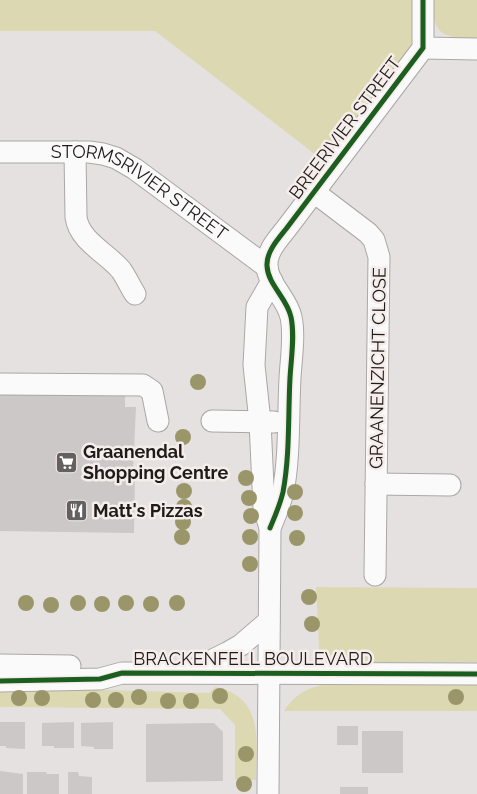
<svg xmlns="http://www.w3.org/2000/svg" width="477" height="794" viewBox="0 0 477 794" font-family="Raleway,sans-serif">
<rect width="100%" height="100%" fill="#e5e1e0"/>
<g fill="#dcd9b2">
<path d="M0 0H412L413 39 408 52 325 162 155 31H0Z"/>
<path d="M432 0H477V40C444 37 433 37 432 0Z"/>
<path d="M316 587 477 588V662H332L320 659 314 656 319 649Z"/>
<path d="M328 684 477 685V711H284C295 694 308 687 328 684Z"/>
<path d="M215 687C265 697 256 740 256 780L235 779V725L220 709 0 707V689H71L209 693Z"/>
</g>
<g fill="#ccc8c8">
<path d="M0 388 125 391V407H136L133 471H135L134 533 0 531Z"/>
<path d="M0 722H25V749L6 748V746H0Z"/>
<path d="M74 722V748H54V746H42V723Z"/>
<path d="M113 722V749H94V747L81 746V723Z"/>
<path d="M214 723 223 732V781L146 782V724Z"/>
<rect x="337" y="726" width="21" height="19"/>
<rect x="362" y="731" width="41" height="42"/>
<path d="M0 771 23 774V794H0Z"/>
<path d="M27 772H47L46 774H59V794H27Z"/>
<path d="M68 772H78L79 776 92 777V794H68Z"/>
<rect x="340" y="787" width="28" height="7"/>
</g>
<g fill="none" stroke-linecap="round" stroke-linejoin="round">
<defs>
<g id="minor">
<path d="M423 48 477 49"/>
<path id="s1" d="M0 152H89L103 154 116 158 135 169 267 267"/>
<path d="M75 152 76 217C79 241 107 253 121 270 126 277 130 286 135 294"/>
<path d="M314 192 368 233 374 240 379 257 375 575"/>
<path d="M0 384 143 385 152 391 158 421"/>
<path d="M212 421 274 422"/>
<path d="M376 484 450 485"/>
<path d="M270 528C275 516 280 505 283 492 290 455 288 415 290 378 291 359 295 336 291 317 287 298 268 285 267 266 266 252 278 239 286 229L423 48V0"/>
<path d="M0 665 70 666"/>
<path d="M189 672 227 653 241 645 269 621"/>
<path d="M0 681 100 679 122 673 477 674"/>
<path d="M268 794 270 528 264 508 260 422 254 365 257 307 272 281"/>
</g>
</defs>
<use href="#minor" stroke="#aba7a6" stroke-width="23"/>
<use href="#minor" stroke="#fbfafa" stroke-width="21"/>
<defs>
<g id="cycleway">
<path d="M270 528C275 516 280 505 283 492 290 455 288 415 290 378 291 359 295 336 291 317 287 298 268 285 267 266 266 252 278 239 286 229L423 48V0"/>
<path d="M0 681 100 679 122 673 477 674"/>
</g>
</defs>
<use href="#cycleway" stroke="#f5edea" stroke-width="8"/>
<use href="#cycleway" stroke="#1b5e20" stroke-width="5"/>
</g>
<g fill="#9a9669">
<circle cx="198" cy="382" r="8"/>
<circle cx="183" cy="437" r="8"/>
<circle cx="246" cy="478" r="8"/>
<circle cx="184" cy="491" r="8"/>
<circle cx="295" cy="492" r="8"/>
<circle cx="249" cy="498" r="8"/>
<circle cx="184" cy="507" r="8"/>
<circle cx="295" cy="513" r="8"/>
<circle cx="251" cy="516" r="8"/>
<circle cx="183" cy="522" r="8"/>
<circle cx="182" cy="537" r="8"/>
<circle cx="250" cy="537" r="8"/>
<circle cx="297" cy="538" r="8"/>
<circle cx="250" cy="564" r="8"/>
<circle cx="309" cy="597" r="8"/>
<circle cx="26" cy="603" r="8"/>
<circle cx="78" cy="603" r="8"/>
<circle cx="126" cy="603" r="8"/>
<circle cx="177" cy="603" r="8"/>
<circle cx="102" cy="604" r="8"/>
<circle cx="151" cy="604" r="8"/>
<circle cx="51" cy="605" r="8"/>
<circle cx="312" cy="624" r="8"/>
<circle cx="220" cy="696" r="8"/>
<circle cx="139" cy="697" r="8"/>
<circle cx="456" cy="697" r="8"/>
<circle cx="19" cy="698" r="8"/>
<circle cx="42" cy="698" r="8"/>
<circle cx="93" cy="700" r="8"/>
<circle cx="116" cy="700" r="8"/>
<circle cx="168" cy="701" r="8"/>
<circle cx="191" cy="701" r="8"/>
<circle cx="246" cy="754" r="8"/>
<circle cx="244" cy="784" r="8"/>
</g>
<defs>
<symbol id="supermarket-square" viewBox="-11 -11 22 22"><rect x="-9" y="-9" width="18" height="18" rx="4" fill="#64605f" stroke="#f5edea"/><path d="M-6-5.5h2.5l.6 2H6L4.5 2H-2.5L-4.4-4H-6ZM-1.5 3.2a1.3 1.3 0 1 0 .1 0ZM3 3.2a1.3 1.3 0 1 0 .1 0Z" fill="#fff"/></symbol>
<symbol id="restaurant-square" viewBox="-11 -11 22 22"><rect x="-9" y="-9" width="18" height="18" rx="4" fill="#64605f" stroke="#f5edea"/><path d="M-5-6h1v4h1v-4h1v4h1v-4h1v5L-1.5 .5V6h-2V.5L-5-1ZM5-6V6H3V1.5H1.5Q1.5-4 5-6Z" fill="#fff"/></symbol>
</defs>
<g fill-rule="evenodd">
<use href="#supermarket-square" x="54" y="450" width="25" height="25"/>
<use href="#restaurant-square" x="64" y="498" width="25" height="25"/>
</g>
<g text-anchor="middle" stroke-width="5" stroke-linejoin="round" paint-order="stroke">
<g font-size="18" fill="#1e1b1a" stroke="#f5edea">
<text transform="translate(345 128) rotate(-53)" y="6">BREERIVIER STREET</text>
<text dy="6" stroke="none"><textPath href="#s1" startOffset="151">STORMSRIVIER STREET</textPath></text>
<text transform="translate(378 368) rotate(-89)" y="6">GRAANENZICHT CLOSE</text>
<text x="253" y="665">BRACKENFELL BOULEVARD</text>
</g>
<g font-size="18" font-weight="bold" fill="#1e1b1a" stroke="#f5edea" text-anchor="start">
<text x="83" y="458">Graanendal<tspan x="83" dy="21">Shopping Centre</tspan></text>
<text x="93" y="517">Matt's Pizzas</text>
</g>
</g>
</svg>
